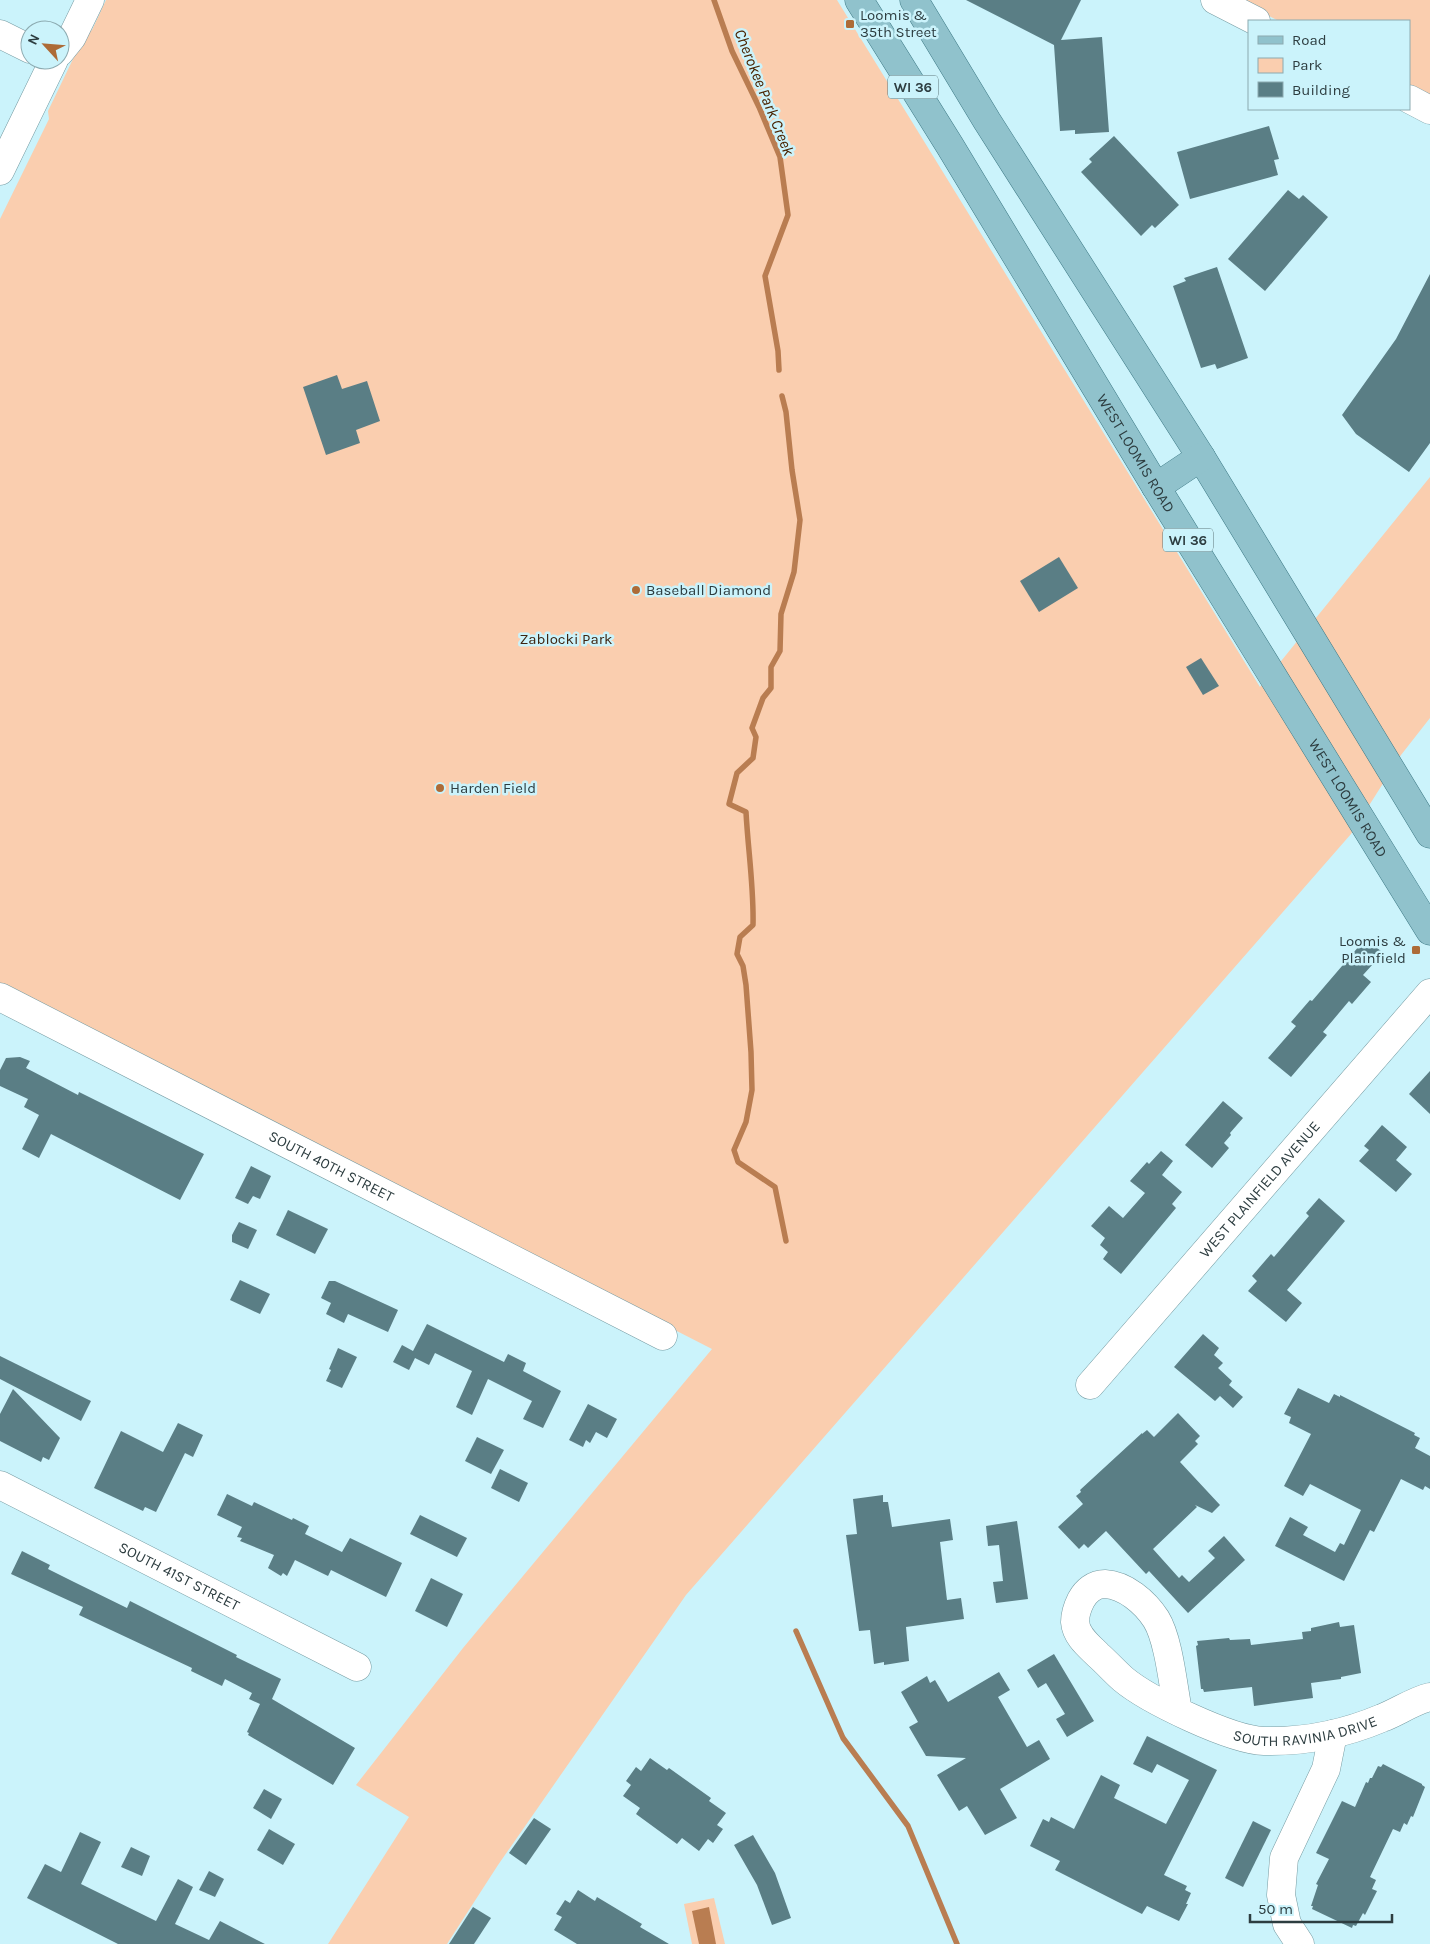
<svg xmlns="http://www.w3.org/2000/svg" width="1430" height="1944" viewBox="0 0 1430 1944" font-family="Karla,sans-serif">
<rect width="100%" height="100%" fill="#cbf3fb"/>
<g fill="#faceaf">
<path d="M106 0H837L1260 687 1430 477V718L1401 755 1351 834 686 1595 498 1865 447 1944H328L409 1817 356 1785 463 1648 712 1349 0 985V219L49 119 48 111 85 34 92 30Z"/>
<path d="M1237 0H1430V98L1409 88V21H1279Z"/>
<path d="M714 1898 725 1944H692L684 1904Z"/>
</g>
<path fill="#b97d51" d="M709 1907 716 1944H699L692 1911Z"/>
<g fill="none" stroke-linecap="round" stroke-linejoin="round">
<g stroke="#b97d51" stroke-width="5.5">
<path d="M714 0 732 51 759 107 780 157 788 215 765 276 778 351 779 370"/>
<path d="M782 396 786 412 792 470 800 520 794 572 781 614 780 651 771 667V688L763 698 752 728 756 737 753 758 737 773 729 804 746 812C748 850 754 888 753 925L740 937 737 954 743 966 746 985 751 1052 752 1090 746 1122 734 1150 738 1162 775 1187 786 1241"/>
<path d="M796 1631 843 1738 908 1826 957 1944"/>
</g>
</g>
<g fill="#5a7e85">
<path d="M966 0H1081L1061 40 1102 37 1109 132 1075 134V130L1060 131 1054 45Z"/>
<path d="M1269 126 1279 159 1274 160 1278 175 1190 199 1177 152Z"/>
<path d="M1114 136 1179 205 1155 228 1152 225 1141 236 1081 172 1092 162 1089 159Z"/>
<path d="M1288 190 1299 199 1303 195 1328 217 1265 291 1228 259Z"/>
<path d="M1217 267 1248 358 1217 369 1215 364 1201 368 1173 286 1186 281 1184 278Z"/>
<path d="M1430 274V443L1409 472 1356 434 1342 415 1396 339Z"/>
<path d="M337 375 342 389 367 381 380 421 356 430 360 443 326 455 303 387Z"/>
<path d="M1059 557 1078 588 1039 612 1020 581Z"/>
<path d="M1201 658 1219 686 1203 695 1186 667Z"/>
<path d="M1366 938 1383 953 1363 975 1371 982 1352 1004 1349 1001 1323 1032 1327 1035 1291 1077 1268 1058 1296 1026 1291 1022 1310 1000 1312 1001Z"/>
<path d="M20 1057 30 1061 26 1068 78 1095 79 1092 204 1154 180 1200 51 1134 39 1158 22 1149 39 1115 24 1107 28 1099 0 1086V1070L6 1058Z"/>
<path d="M1430 1071V1114L1409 1094Z"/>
<path d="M1223 1101 1243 1118 1230 1133 1231 1135 1224 1143 1229 1148 1212 1168 1185 1145Z"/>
<path d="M1382 1125 1407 1147 1396 1160 1412 1174 1396 1192 1359 1161 1369 1150 1364 1146Z"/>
<path d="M1161 1151 1173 1161 1162 1175 1182 1192 1172 1204 1176 1208 1121 1274 1103 1259 1108 1252 1100 1245 1105 1238 1091 1226 1109 1206 1123 1218 1145 1193 1130 1181 1147 1162 1149 1164Z"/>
<path d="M251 1166 271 1176 260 1199 253 1196 248 1204 235 1198Z"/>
<path d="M1319 1198 1345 1221 1287 1290 1302 1303 1286 1322 1248 1291 1257 1281 1252 1276 1271 1254 1274 1257 1309 1216 1306 1213Z"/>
<path d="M288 1210 328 1229 315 1254 276 1235Z"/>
<path d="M239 1222 257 1230 248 1249 232 1242V1235Z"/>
<path d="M240 1280 270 1294 260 1314 230 1300Z"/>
<path d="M329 1281H335L398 1310 388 1332 348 1314 344 1323 326 1314 331 1303 321 1298Z"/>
<path d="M427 1324 504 1362 508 1354 526 1363 523 1371 561 1391 543 1428 523 1419 532 1401 488 1379 472 1415 456 1407 472 1371 435 1353 429 1365 415 1358 409 1370 393 1362 402 1345 413 1351Z"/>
<path d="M1203 1334 1219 1348 1214 1355 1223 1363 1218 1368 1232 1381 1229 1385 1243 1397 1233 1408 1220 1396 1215 1401 1174 1367Z"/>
<path d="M338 1348 357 1357 342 1388 326 1381 331 1370 329 1369Z"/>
<path d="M0 1356 91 1401 81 1421 0 1379Z"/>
<path d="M1298 1388 1329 1403 1334 1394 1340 1397V1395L1415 1433 1414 1435 1420 1438 1415 1448 1430 1456V1489L1425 1486 1423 1490 1401 1479 1374 1532 1370 1530 1344 1581 1275 1546 1290 1517 1308 1527 1303 1535 1335 1552 1340 1543 1344 1545 1361 1510 1310 1484 1303 1496 1284 1486 1311 1434 1289 1423 1291 1417 1284 1414Z"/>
<path d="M13 1389 60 1438 49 1460 43 1457 41 1462 0 1441V1414Z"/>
<path d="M588 1404 617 1419 607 1438 596 1432 590 1443 586 1440 583 1447 569 1440Z"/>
<path d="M1178 1413 1200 1436 1195 1441 1198 1444 1180 1462 1220 1505 1212 1513 1195 1505 1197 1507 1153 1549 1179 1578 1182 1575 1189 1582 1215 1558 1208 1551 1224 1536 1245 1560 1188 1613 1149 1571 1146 1574 1106 1531 1088 1548 1084 1544 1079 1549 1058 1527 1083 1504 1076 1496 1081 1492 1080 1490 1142 1433V1434L1147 1430 1154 1437Z"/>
<path d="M178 1423 203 1435 193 1457 185 1453 156 1512 145 1507 143 1511 94 1488 121 1431 163 1452Z"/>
<path d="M477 1437 504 1450 491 1474 465 1461Z"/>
<path d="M500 1469 528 1483 519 1502 491 1488Z"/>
<path d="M227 1494 252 1506 254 1502 292 1520 293 1518 309 1526 305 1534 342 1552 350 1538 402 1563 386 1597 331 1570 328 1576 295 1560 287 1576 283 1573 281 1576 268 1568 274 1555 240 1541 242 1538 237 1537 242 1527 217 1515Z"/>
<path d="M883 1495V1502H888L892 1527 950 1519 953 1540 940 1542 947 1600 961 1598 964 1619 906 1627 909 1661 884 1665V1662L874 1664 870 1630 859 1631 846 1535 857 1534 853 1499Z"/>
<path d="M420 1515 467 1538 457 1557 410 1534Z"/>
<path d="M1017 1521 1028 1599 996 1603 993 1582 1003 1581 999 1545 988 1546 986 1526Z"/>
<path d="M22 1551 50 1565 48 1569 74 1582 127 1608 130 1601 237 1655 236 1657 281 1679 272 1699 355 1748 333 1785 248 1735 249 1733 247 1732 260 1704 249 1699 252 1693 225 1679 222 1686 191 1671 192 1668 79 1615 83 1607 11 1574Z"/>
<path d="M431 1578 463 1594 447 1627 415 1611Z"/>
<path d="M1339 1622 1340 1627 1354 1625 1361 1673 1341 1677V1679L1311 1683 1313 1698 1254 1706 1252 1687 1204 1692 1203 1689H1201L1196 1646 1198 1645 1197 1641 1229 1638 1230 1640 1250 1639 1251 1645 1303 1639 1302 1632 1311 1631V1628Z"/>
<path d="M1054 1654 1094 1721 1067 1737 1056 1719 1065 1714 1046 1683 1038 1688 1027 1670Z"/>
<path d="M999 1672 1010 1690 998 1697 1027 1747 1039 1740 1050 1759 1000 1789 1017 1818 985 1835 967 1806 959 1811 937 1775 966 1758 926 1756 909 1727 918 1722 901 1692 927 1676 930 1683 935 1680 948 1702Z"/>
<path d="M1147 1736 1217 1770 1164 1875 1187 1886 1185 1890 1191 1893 1186 1904H1188L1179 1921 1147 1906 1142 1914 1116 1901 1055 1870 1060 1861 1030 1846 1043 1819 1049 1822 1051 1817 1074 1829 1101 1775 1120 1785 1114 1798 1166 1824 1189 1780 1157 1764 1152 1773 1133 1764Z"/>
<path d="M650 1758 667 1770 669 1768 711 1798 709 1801 726 1813 717 1825 723 1829 713 1843 708 1839 699 1851 682 1838 677 1844 636 1814 640 1808 623 1796 631 1785 626 1781 636 1767 641 1771Z"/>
<path d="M1383 1764 1422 1784V1785L1425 1787 1413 1817 1411 1816 1407 1825 1404 1823 1400 1832 1393 1829 1370 1877 1376 1880 1372 1889 1377 1891 1365 1915 1363 1913 1356 1926 1353 1925 1352 1928 1312 1909 1313 1906H1311L1318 1885 1316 1884 1329 1859 1316 1853 1342 1801 1355 1807 1366 1782 1368 1783 1370 1778H1372L1378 1766 1381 1767Z"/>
<path d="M264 1789 282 1799 271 1819 253 1808Z"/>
<path d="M534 1818 551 1829 526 1865 509 1853Z"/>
<path d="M1253 1821 1271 1830 1243 1887 1225 1878Z"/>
<path d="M269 1829 295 1844 283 1865 257 1850Z"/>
<path d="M80 1832 101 1842 81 1884 156 1921 178 1879 193 1887 175 1924 209 1940 220 1921 265 1944H118L27 1898 45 1864 61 1872Z"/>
<path d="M753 1835 775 1873 791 1918 772 1925 757 1885 734 1845Z"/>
<path d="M131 1847 150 1856 142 1876 121 1867Z"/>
<path d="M209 1871 224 1879 215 1897 199 1890Z"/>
<path d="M578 1890 595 1901 597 1897 642 1924 640 1927 669 1944H577L554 1930 562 1917 556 1914 565 1900 570 1903Z"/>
<path d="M473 1907 491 1918 474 1944H449Z"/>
</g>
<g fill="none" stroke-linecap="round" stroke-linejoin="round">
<defs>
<g id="minor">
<path d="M1215 0 1256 21"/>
<path d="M0 34 30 49"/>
<path d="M60 52 72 37 90 0"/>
<path d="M1409 99 1430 110"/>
<path d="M0 171 54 60"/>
<path id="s1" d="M0 997 663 1336"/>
<path id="s2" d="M1090 1385 1430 993"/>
<path id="s3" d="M0 1485 357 1667"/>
<path id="s4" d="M1178 1711C1173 1686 1169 1640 1156 1619 1145 1602 1125 1585 1105 1584 1094 1584 1086 1591 1081 1600 1078 1606 1075 1615 1075 1622 1076 1636 1089 1646 1098 1655 1107 1663 1114 1671 1123 1679 1148 1700 1231 1740 1264 1741 1304 1742 1344 1734 1382 1718 1398 1712 1413 1701 1430 1697"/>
<path d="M1300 1944 1287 1924 1281 1895 1284 1858 1326 1769 1333 1734"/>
</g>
<g id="major">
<path id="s5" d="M859 0 950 146 1156 487 1430 931"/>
<path d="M914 0 987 121 1201 457 1430 834"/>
<path d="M1156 487 1201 457"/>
</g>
</defs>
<use href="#minor" stroke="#769ba2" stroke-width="29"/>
<use href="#major" stroke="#3d7985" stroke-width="29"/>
<use href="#minor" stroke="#fff" stroke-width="28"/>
<use href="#major" stroke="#90c2cc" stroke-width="28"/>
</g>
<g fill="#ad6b37" stroke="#cbf3fb" stroke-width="2">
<rect x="845" y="19" width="10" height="10" rx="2.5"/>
<circle cx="636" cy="590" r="5"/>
<circle cx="440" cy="788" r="5"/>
<rect x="1411" y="945" width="10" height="10" rx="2.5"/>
</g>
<g text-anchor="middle" stroke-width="5" stroke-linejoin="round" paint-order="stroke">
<g fill="#cbf3fb" stroke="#5c7478" stroke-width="1">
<rect x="888" y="75.5" width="50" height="23" rx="4"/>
<rect x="1163" y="528.5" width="50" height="23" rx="4"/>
</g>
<g font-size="14" font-weight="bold" fill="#2d3d40">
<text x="913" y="92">WI 36</text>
<text x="1188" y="545">WI 36</text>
</g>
<g font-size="15" fill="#2d3d40" stroke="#cbf3fb" text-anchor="start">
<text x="860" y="20">Loomis &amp;<tspan x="860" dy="17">35th Street</tspan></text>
<text x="646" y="595">Baseball Diamond</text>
<text x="450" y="793">Harden Field</text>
<text x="1406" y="946" text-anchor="end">Loomis &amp;<tspan x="1406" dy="17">Plainfield</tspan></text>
</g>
<g font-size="15" fill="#2d3d40" stroke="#cbf3fb">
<text dy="5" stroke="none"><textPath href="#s5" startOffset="531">WEST LOOMIS ROAD</textPath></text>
<text dy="5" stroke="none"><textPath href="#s5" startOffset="936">WEST LOOMIS ROAD</textPath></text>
<text dy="5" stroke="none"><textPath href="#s1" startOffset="372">SOUTH 40TH STREET</textPath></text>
<text dy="5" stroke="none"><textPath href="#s2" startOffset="259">WEST PLAINFIELD AVENUE</textPath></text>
<text dy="5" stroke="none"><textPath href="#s3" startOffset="201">SOUTH 41ST STREET</textPath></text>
<text dy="5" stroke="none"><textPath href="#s4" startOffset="485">SOUTH RAVINIA DRIVE</textPath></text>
</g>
<g font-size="15" fill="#3e2410" stroke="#cbf3fb">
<text x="566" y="644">Zablocki Park</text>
</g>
<g font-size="16" font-style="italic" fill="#4a2300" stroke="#cbf3fb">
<text transform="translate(765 92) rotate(68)" y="6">Cherokee Park Creek</text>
</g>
</g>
<rect x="1248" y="20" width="162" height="90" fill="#cbf3fb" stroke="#8caab0"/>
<rect x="1258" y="36" width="25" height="8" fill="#90c2cc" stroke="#8caab0"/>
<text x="1292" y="45" font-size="15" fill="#2d3d40">Road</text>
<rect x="1258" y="58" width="25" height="15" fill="#faceaf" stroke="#8caab0"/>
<text x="1292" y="70" font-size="15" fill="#2d3d40">Park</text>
<rect x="1258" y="82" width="25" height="15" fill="#5a7e85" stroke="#8caab0"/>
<text x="1292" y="95" font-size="15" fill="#2d3d40">Building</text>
<g transform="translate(45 45) rotate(296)"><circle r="24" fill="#cbf3fb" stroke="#8caab0"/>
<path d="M0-4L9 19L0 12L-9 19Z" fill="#ad6b37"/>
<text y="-8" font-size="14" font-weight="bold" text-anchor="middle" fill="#2d3d40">N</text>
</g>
<path d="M1250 1914v8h142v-8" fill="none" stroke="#2d3d40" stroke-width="2.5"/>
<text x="1258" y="1914" font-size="15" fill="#2d3d40" stroke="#cbf3fb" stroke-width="4" paint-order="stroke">50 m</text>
</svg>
